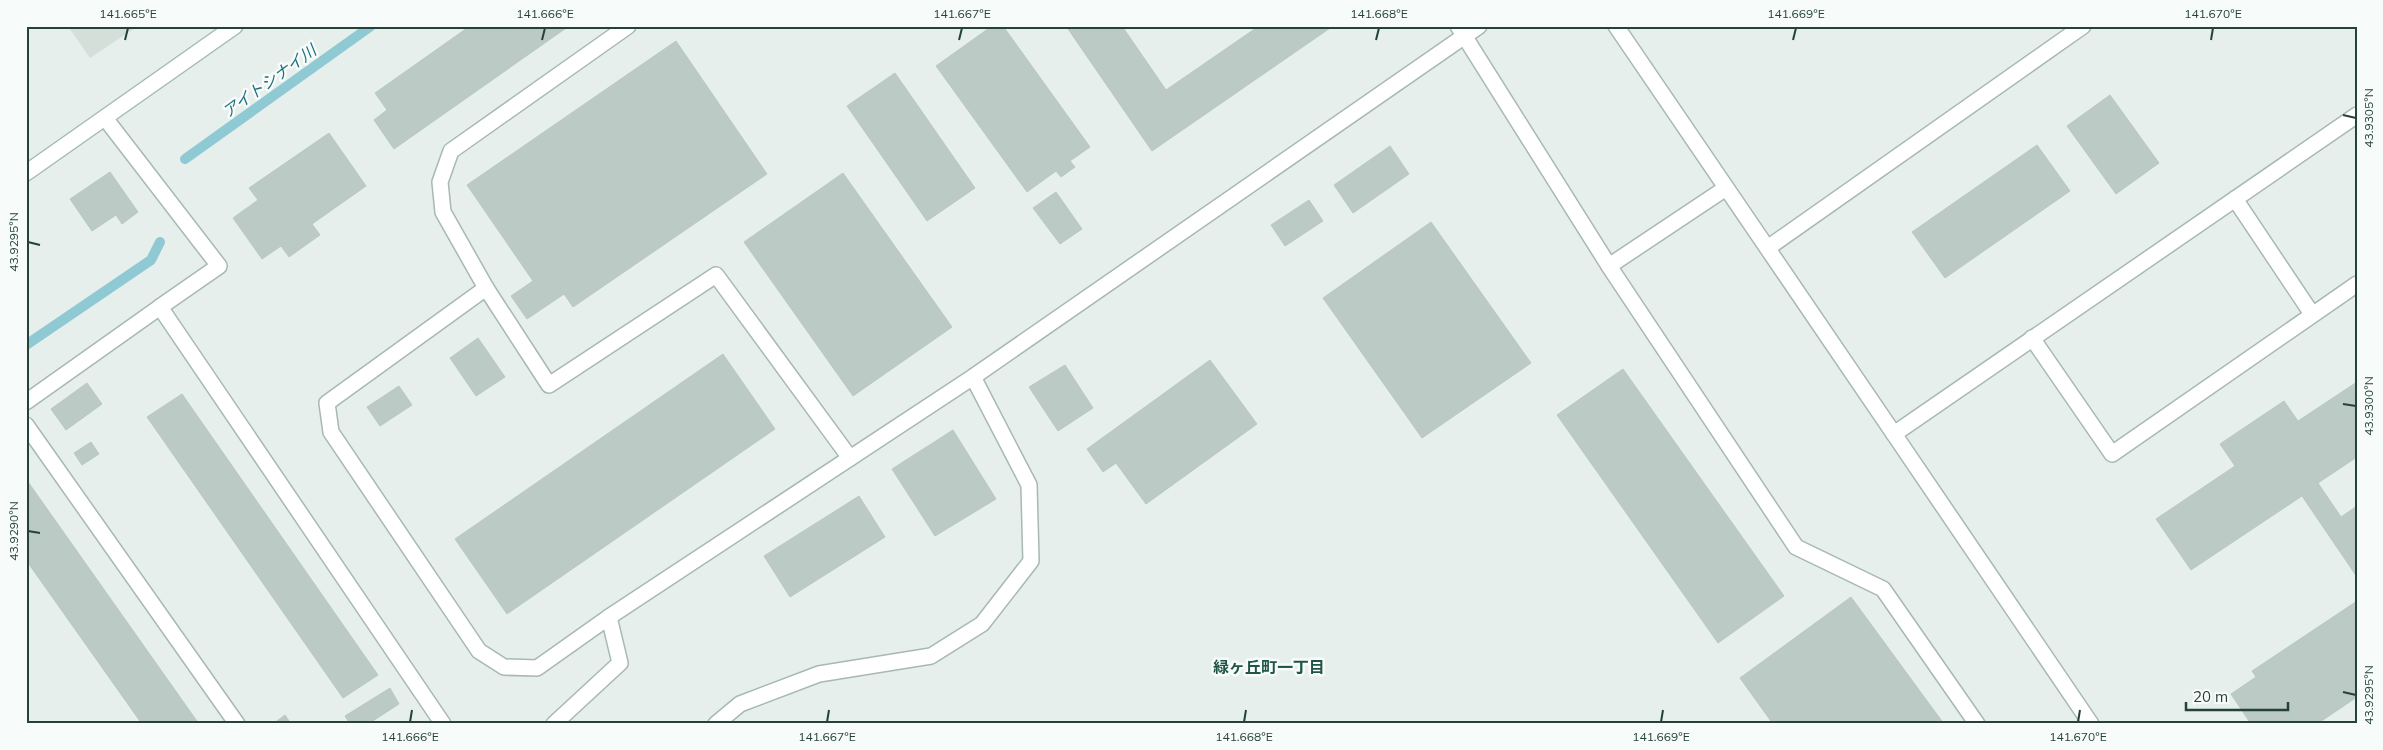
<svg xmlns="http://www.w3.org/2000/svg" width="2383" height="750" viewBox="0 0 2383 750" font-family="Mulish,'Noto Sans JP',sans-serif">
<rect width="100%" height="100%" fill="#e6efeb"/>
<path fill="#d4dfda" d="M68 26H138L90 58Z"/>
<g fill="none" stroke-linecap="round" stroke-linejoin="round">
<g stroke="#8ec9d4" stroke-width="10">
<path d="M185 159 371 26"/>
<path d="M26 345 151 260 160 242"/>
</g>
</g>
<g fill="#bbcac4" stroke="#b8c9c2">
<path d="M470 26H569L394 149 374 120 387 110 375 93Z"/>
<path d="M992 26H1003L1090 147 1070 161 1075 167 1061 177 1056 171 1027 192 936 66Z"/>
<path d="M1066 26H1122L1166 90 1259 26H1333L1152 151Z"/>
<path d="M676 41 767 174 573 307 564 294 527 319 511 296 533 281 467 185Z"/>
<path d="M895 73 975 188 927 221 847 106Z"/>
<path d="M2110 95 2159 163 2116 194 2067 126Z"/>
<path d="M329 133 366 186 312 224 320 235 289 257 281 246 262 259 233 218 258 200 249 188Z"/>
<path d="M2037 145 2070 191 1945 278 1912 232Z"/>
<path d="M1390 146 1409 174 1353 213 1334 185Z"/>
<path d="M110 172 138 212 122 224 116 215 92 231 70 199Z"/>
<path d="M843 173 952 327 853 396 744 242Z"/>
<path d="M1056 192 1082 229 1060 244 1033 208Z"/>
<path d="M1309 200 1323 221 1285 246 1271 225Z"/>
<path d="M1431 222 1531 363 1422 438 1323 298Z"/>
<path d="M478 338 505 377 476 396 450 358Z"/>
<path d="M723 354 775 429 507 614 455 539Z"/>
<path d="M1210 360 1257 424 1146 504 1116 463 1103 472 1087 449Z"/>
<path d="M1065 365 1093 408 1058 431 1029 387Z"/>
<path d="M1623 369 1784 596 1718 643 1557 415Z"/>
<path d="M2357 382V457L2318 483 2341 517 2357 506V577L2302 496 2191 570 2156 519 2235 466 2220 444 2284 401 2298 421Z"/>
<path d="M87 383 102 404 66 430 51 409Z"/>
<path d="M399 386 412 405 380 426 367 407Z"/>
<path d="M182 394 378 675 343 698 147 417Z"/>
<path d="M953 430 996 499 935 536 892 469Z"/>
<path d="M91 442 99 454 82 465 74 453Z"/>
<path d="M26 479 199 724H142L26 560Z"/>
<path d="M859 496 885 537 790 597 764 556Z"/>
<path d="M1851 597 1944 724H1773L1740 678Z"/>
<path d="M2357 601V697L2317 724H2288L2286 721 2281 724H2251L2231 694 2256 677 2252 671Z"/>
<path d="M390 688 399 704 368 724H350L345 716Z"/>
<path d="M285 715 291 724H273Z"/>
</g>
<g fill="none" stroke-linecap="round" stroke-linejoin="round">
<defs>
<g id="lane">
<path d="M628 26 451 151 440 182 443 212 486 288 549 385 716 275 850 458"/>
<path d="M1458 26 1609 266 1726 188"/>
<path d="M1616 26 1894 434"/>
<path d="M2235 199 2312 314"/>
<path d="M1769 247 2083 26"/>
<path d="M1609 266 1796 547 1883 589 1977 724"/>
<path d="M486 288 327 403 331 432 479 651 504 667 537 668 609 617 973 377 1479 26"/>
<path d="M2032 338 2112 454 2357 284"/>
<path d="M554 724 620 663 609 617"/>
<path d="M716 724 740 704 819 674 931 656 982 624 1031 561 1029 485 973 377"/>
</g>
<g id="street">
<path d="M105 118 219 266 160 307 443 724"/>
<path d="M26 402 160 307"/>
<path d="M26 425 237 724"/>
<path d="M2091 724 1894 434 2357 115"/>
</g>
<path id="secondary" d="M26 173 235 26"/>
</defs>
<use href="#lane" stroke="#a8b8b2" stroke-width="18"/>
<use href="#street" stroke="#a8b8b2" stroke-width="18"/>
<use href="#secondary" stroke="#a4bbb3" stroke-width="18"/>
<use href="#lane" stroke="#fff" stroke-width="15"/>
<use href="#street" stroke="#fff" stroke-width="15"/>
<use href="#secondary" stroke="#fff" stroke-width="15"/>
</g>
<path fill="none" stroke="#24423a" stroke-width="2" d="M125 40 128 28M542 40 545 28M959 40 962 28M1376 40 1379 28M1793 40 1796 28M2211 40 2213 28M2343 115 2356 118M28 242 40 245M2343 404 2356 406M28 531 40 533M2343 692 2356 695M410 722 412 710M827 722 829 710M1244 722 1246 710M1661 722 1663 710M2078 722 2080 710"/>
<g text-anchor="middle" stroke-width="5" stroke-linejoin="round" paint-order="stroke">
<g font-size="16" font-style="italic" fill="#1c6f80" stroke="#f7fbf9">
<text transform="translate(269 81) rotate(-36)" y="6">アイトシナイ川</text>
</g>
<g font-size="16" font-weight="bold" fill="#1f5548" stroke="#f7fbf9">
<text x="1269" y="673">緑ヶ丘町一丁目</text>
</g>
</g>
<rect width="2383" height="750" fill="none" stroke="#f7fbf9" stroke-width="55"/>
<path d="M2186 702v8h102v-8" fill="none" stroke="#24423a" stroke-width="2.5"/>
<text x="2193" y="702" font-size="15" fill="#24423a" stroke="#f7fbf9" stroke-width="4" paint-order="stroke">20 m</text>
<rect x="28" y="28" width="2328" height="694" fill="none" stroke="#24423a" stroke-width="2"/>
<g font-size="12" text-anchor="middle" fill="#24423a">
<text x="128" y="18">141.665°E</text>
<text x="545" y="18">141.666°E</text>
<text x="962" y="18">141.667°E</text>
<text x="1379" y="18">141.668°E</text>
<text x="1796" y="18">141.669°E</text>
<text x="2213" y="18">141.670°E</text>
<text transform="translate(2369 118) rotate(-90)" y="4">43.9305°N</text>
<text transform="translate(14 242) rotate(-90)" y="4">43.9295°N</text>
<text transform="translate(2369 406) rotate(-90)" y="4">43.9300°N</text>
<text transform="translate(14 531) rotate(-90)" y="4">43.9290°N</text>
<text transform="translate(2369 695) rotate(-90)" y="4">43.9295°N</text>
<text x="410" y="741">141.666°E</text>
<text x="827" y="741">141.667°E</text>
<text x="1244" y="741">141.668°E</text>
<text x="1661" y="741">141.669°E</text>
<text x="2078" y="741">141.670°E</text>
</g>
</svg>
